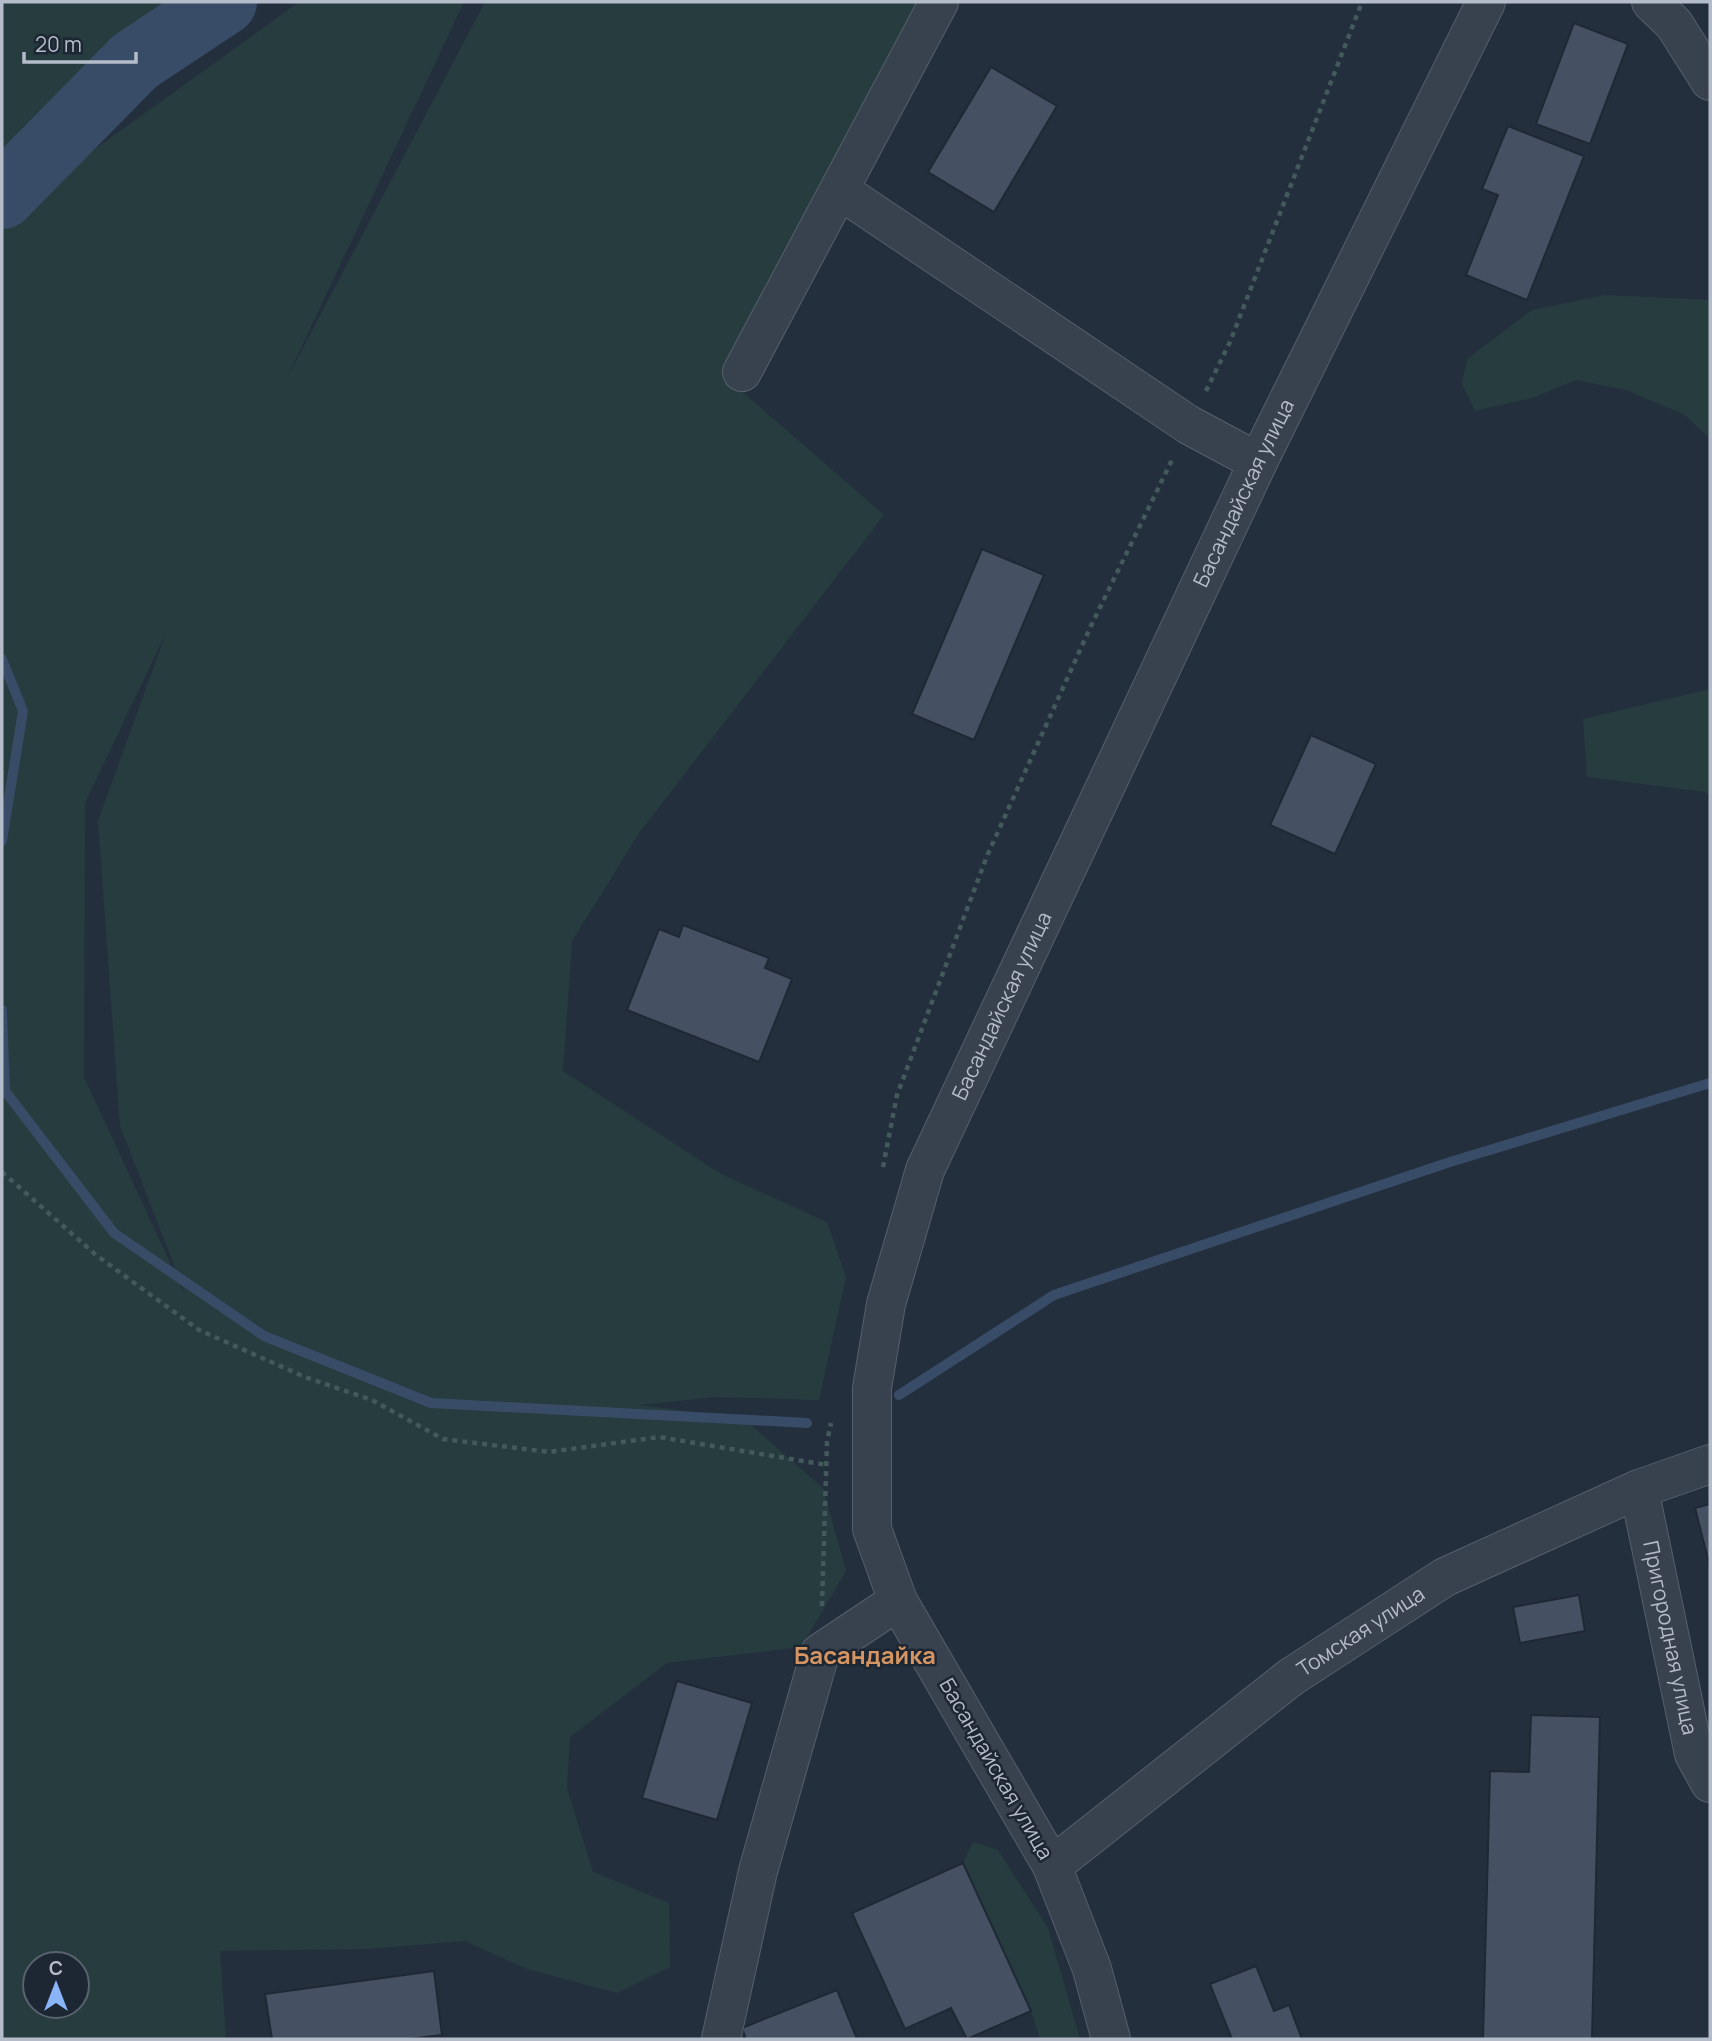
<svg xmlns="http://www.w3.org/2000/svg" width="1712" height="2041" viewBox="0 0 1712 2041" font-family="Manrope,sans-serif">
<rect width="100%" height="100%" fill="#242f3e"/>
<g fill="#263c3f" fill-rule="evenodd">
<path d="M2 2H169L133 23 2 167Z"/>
<path d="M299 2H464L286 380 485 2H917L722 374 884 515 640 832 572 941 563 1071 721 1174 827 1222 846 1277 819 1400 715 1397 640 1405 743 1418 823 1488 846 1571 801 1647 667 1663 570 1737 567 1788 593 1872 669 1903 670 1967 617 1993 527 1969 465 1941 366 1949 220 1951 226 2039H2V216ZM166 633 98 821 120 1126 187 1299 84 1077 85 803ZM35 1964H77V2006H35Z"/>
<path d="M1605 295 1710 300V439L1685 415 1626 390 1576 380 1532 398 1475 411 1462 384 1467 359 1532 310Z"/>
<path d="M1710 689V796L1705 792 1587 777 1583 719Z"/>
<path d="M973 1842 998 1850 1048 1928 1080 2039H1040L1031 2011 963 1863Z"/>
</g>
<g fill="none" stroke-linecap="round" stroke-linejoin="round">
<g stroke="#394c67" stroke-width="10">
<path d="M2 659 23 711 2 841"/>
<path d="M2 1010 5 1091 114 1233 264 1336 431 1403 807 1423"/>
<path d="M899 1395 1054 1295 1450 1162 1710 1083"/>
</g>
<path stroke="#394c67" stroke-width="66" d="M2 196 135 61 224 2"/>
</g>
<g fill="#455162" stroke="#1f2835" stroke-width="2">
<path d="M1574 23 1628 44 1590 144 1536 124Z"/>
<path d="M991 67 1057 106 994 212 928 172Z"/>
<path d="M1508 126 1584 156 1527 300 1466 275 1498 195 1482 189Z"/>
<path d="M982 549 1044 575 974 740 912 714Z"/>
<path d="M1311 735 1376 764 1335 854 1270 825Z"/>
<path d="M683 925 769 958 765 968 792 979 759 1062 627 1010 659 929 679 937Z"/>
<path d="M1710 1504V1567L1695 1508Z"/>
<path d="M1579 1595 1585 1631 1520 1643 1513 1607Z"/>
<path d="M677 1681 752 1703 717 1820 642 1798Z"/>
<path d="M1531 1715 1600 1717 1592 2039H1483L1490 1771 1529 1772Z"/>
<path d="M963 1863 1031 2011 967 2039 951 2008 905 2029 852 1913Z"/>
<path d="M1256 1966 1274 2011 1289 2005 1302 2039H1232L1210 1984Z"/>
<path d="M434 1971 442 2035 409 2039H272L265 1994Z"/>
<path d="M837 1990 857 2039H746L742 2028Z"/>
</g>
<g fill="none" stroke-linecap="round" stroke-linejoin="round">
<defs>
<g id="minor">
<path d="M1651 2 1674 24 1710 81"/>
<path d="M841 191 1189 425 1258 462"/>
<path d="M742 372 939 2"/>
<path id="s1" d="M1639 1489 1694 1754 1710 1783"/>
<path id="s2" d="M1052 1866 1291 1677 1445 1577 1639 1489 1710 1464"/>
<path d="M721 2039 758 1871 820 1653 898 1601"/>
<path id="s3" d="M1111 2039 1092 1969 1052 1866 898 1601 872 1529V1388L886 1304 925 1170 1258 462 1486 2"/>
</g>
</defs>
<use href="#minor" stroke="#565f6c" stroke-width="40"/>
<g stroke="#44595c" stroke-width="4.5" stroke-dasharray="5 5" stroke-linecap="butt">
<path d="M1206 391 1230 342 1362 2"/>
<path d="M883 1167 897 1095 987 856 1090 628 1173 458"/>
<path d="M2 1172 96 1255 199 1330 305 1377 372 1400 443 1439 549 1452 659 1437 827 1465"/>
<path d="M822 1606 827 1442 831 1423"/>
</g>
<use href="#minor" stroke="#38414e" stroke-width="38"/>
</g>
<g text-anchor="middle" stroke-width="5" stroke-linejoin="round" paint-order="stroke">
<g font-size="21" fill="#b4bcc9" stroke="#1d2633">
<text dy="7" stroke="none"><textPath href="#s3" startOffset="1680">Басандайская улица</textPath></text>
<text dy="7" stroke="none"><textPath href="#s3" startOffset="1113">Басандайская улица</textPath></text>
<text dy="7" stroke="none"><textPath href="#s2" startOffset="388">Томская улица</textPath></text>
<text dy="7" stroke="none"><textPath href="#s1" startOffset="152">Пригородная улица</textPath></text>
<text transform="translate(996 1769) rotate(60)" y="7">Басандайская улица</text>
</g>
<g font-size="24" font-weight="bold" fill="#d59563" stroke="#1d2633">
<text x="865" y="1664">Басандайка</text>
</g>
</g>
<rect width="1712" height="2041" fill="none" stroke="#b4bcc9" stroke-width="7"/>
<g transform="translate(56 1985)"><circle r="33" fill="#1d2633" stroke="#59626f" stroke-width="2"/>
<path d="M0-5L12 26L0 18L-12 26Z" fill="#8ab4f8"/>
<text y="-10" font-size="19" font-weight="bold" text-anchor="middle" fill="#b4bcc9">С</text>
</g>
<path d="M24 52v10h112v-10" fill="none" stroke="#b4bcc9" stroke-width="3.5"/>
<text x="35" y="52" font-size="21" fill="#b4bcc9" stroke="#1d2633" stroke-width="5" paint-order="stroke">20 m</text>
</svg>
